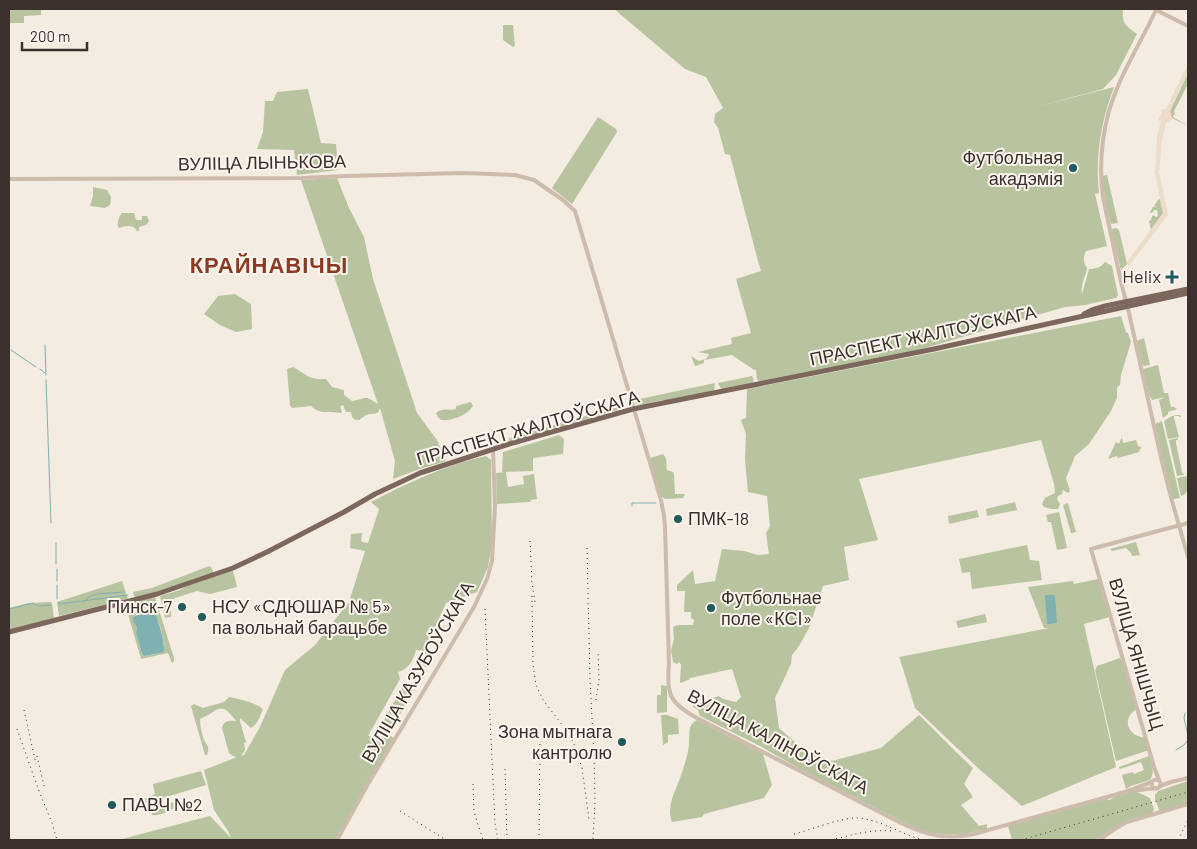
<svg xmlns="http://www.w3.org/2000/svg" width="1197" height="849" viewBox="0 0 1197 849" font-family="Barlow,sans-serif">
<rect width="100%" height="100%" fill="#f4ebe1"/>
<g fill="#b8c4a0" fill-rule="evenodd">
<path d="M9 9H41V15L24 16V23H9Z"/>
<path d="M614 9H1123C1122 24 1125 25 1137 34L1116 75 1103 89 1035 107 1114 87C1101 121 1095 157 1099 193L1095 194 1107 246 1086 251C1083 256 1083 263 1087 268 1086 277 1080 284 1082 294L1089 269C1096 269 1101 267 1105 262L1112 266 1118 295 1116 298 1085 305 1065 307 915 351 760 382 757 379 756 370H754L732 355 704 360V363L695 366 691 356 699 361 706 359 709 354 698 352 732 344 731 338 751 333 736 279 761 271 758 261 730 155 725 154 718 128 714 122 715 114 723 108 706 77 685 69Z"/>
<path d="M503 25H513L515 46 513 47 503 40Z"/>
<path d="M1188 73V84L1174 111 1175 114 1173 116V117L1188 126 1172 118 1170 111Z"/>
<path d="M308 89 321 143 336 144 338 170 297 175 294 150 257 149 263 132 265 101H273L277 92Z"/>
<path d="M598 117 616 129 617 132 572 204 552 188Z"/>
<path d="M1107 175 1118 223 1111 224 1106 204 1102 176Z"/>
<path d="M337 178 349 208 364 237 373 279 417 413 437 440 446 461 417 470 393 479 395 461 380 408C378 415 374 414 369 414 365 415 362 418 359 420H355L352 417 351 412H346L343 405 340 406 342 412 341 413C331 411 319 415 311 406L292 408 290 405 287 369 293 367C307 375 309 380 326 379L332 387 344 390V395L352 401C368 398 364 395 378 404L301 180Z"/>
<path d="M93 187 107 190 111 197 110 205 105 208 90 206 93 196Z"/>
<path d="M1160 199 1163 213 1151 230 1149 221 1151 220 1152 216 1154 215 1155 217 1158 216 1157 210H1154L1153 212 1150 213V212L1153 207 1157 206H1154L1158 200Z"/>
<path d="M122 213H134L136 220H142V216H147L149 221 146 225 139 227V231H137C133 224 126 226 119 228 116 225 119 216 122 213Z"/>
<path d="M1116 228 1119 230 1127 264 1121 270 1111 229Z"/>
<path d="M235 294 251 304 252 329 236 332 220 325 204 314 218 296Z"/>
<path d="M1121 316 1126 332 1128 333 1131 342 1121 375 1120 384 1117 388V398L1111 411 1089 444 1075 456 1066 478 1070 491 1068 493 1063 490 1062 494 1058 496 1057 499 1060 504 1058 509H1051L1044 507 1042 504 1045 498 1055 493 1054 484 1041 440 859 479 878 540 844 547 849 580 823 586 809 628 799 646 792 655 791 664 775 698 779 728 805 751 832 761 881 748 919 715C937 732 954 751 973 768L964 784 973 797 961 805 979 826 987 824V829C960 836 946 836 919 830L800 769 760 746 700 716 698 710 692 706 719 696 723 699 736 702 741 697 732 669 690 678V679L681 683 680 682 681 665 679 662 677 664 673 662 671 650 674 639 673 627 678 625H693L694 620 691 618V612H684L685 591H677V585L693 570 695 584 715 581 722 549 744 551 758 555 769 554 766 533 770 526 767 496 748 492 745 459 746 434 741 420 746 418 747 389Z"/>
<path d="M1144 338 1150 365 1144 366 1142 364 1137 341Z"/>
<path d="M1158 365 1164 393H1168L1171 407H1174L1177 409 1168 412V414L1163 418 1159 400 1165 397 1152 400 1149 394 1143 369Z"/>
<path d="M752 376 754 380 752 383 722 389 720 387 718 383Z"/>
<path d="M715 383 714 390 708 392 664 401 663 400 640 405 636 404 635 400Z"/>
<path d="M471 402 473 406C467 416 451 421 441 420L438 417 436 413C443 407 449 411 456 409V406Z"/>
<path d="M621 406V409L510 442 509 438Z"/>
<path d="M1178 415 1174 416V418L1179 437 1168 439 1164 421 1172 416 1180 415 1181 417H1179Z"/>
<path d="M1162 421 1180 498 1173 499 1172 497 1155 424Z"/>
<path d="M559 435 564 439 563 454 533 458V471L502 472 503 452Z"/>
<path d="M1122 438 1123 443 1136 440 1138 446 1141 447 1139 452 1118 458 1117 456 1108 459 1116 442 1119 444 1121 439Z"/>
<path d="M1178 438V440H1176V443L1182 472 1184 475 1177 476 1169 440Z"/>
<path d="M663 454C668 459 666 465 667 470L673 472 674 475 675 494H685L683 498 665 499 661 496 650 458Z"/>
<path d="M486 456 491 460 492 544 488 567 477 592 446 603 426 648 434 654 426 667 418 663 419 658 422 651 416 650C414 659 408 670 398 672L400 679 368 736 375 737 402 687 409 683 414 690 408 694V700L394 725H392L385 733 394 738 335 840H118L210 816 231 838 228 831 214 810 204 770 237 757 233 756 229 753 222 728C223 721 230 720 236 721 220 699 219 711 200 719 200 726 202 734 204 740 207 746 210 747 207 755H205L191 706 194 704 203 708 224 702 229 697C240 699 254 702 263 709 260 716 258 724 251 728L240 718V721L246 742 244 743 245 750 241 756 244 755 260 727 285 670 315 645 349 602 365 551 350 548 351 534 362 533 361 540 362 542 368 543 379 509 371 502C407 483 446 465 486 456Z"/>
<path d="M506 472 508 487 524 484 523 476 534 474 537 499 531 500 530 502 497 504 496 473Z"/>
<path d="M1187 476C1186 483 1192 492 1181 496L1177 478Z"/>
<path d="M1015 502 1017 510 987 516 986 509Z"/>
<path d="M1068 503 1076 532 1071 533 1063 505Z"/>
<path d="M977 510 979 517 949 524 948 516Z"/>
<path d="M1059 512 1067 548 1057 550 1051 522H1048L1046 515Z"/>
<path d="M1136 542 1140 555 1132 556 1131 553 1126 548 1112 551 1110 549Z"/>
<path d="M1027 545 1030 560 1039 561 1042 580 972 589 970 572 962 573 959 559Z"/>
<path d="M209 566 211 567 214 573 194 579 186 583 135 598 133 592 152 588Z"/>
<path d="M232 570 233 571 237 587 210 594 197 591 175 598 171 601V617L165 618 160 596 180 590 185 587Z"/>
<path d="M1098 579 1110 617 1084 624 1116 767 1022 806 978 768 915 708 900 659 899 657 1049 628H1044L1028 587 1073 581 1074 584Z"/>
<path d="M122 581 128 599 59 616 57 602Z"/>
<path d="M155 597 174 658V661L172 663 168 653 141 659 128 614 126 604ZM156 615 161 629 164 645 160 653 144 656 142 654 136 633 137 627 134 623Z"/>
<path d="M51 602 52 604 54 618 9 631V608L29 603Z"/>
<path d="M985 614 987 622 958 628 956 621Z"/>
<path d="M1120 658 1122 661 1136 709C1128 715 1124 724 1133 733 1135 736 1140 736 1144 738L1149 750 1116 761 1095 670 1097 666Z"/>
<path d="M661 685 667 686V712L657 713V695H661Z"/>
<path d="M661 715H667L678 719 679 734 668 735V742L663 745Z"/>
<path d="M697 720 763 754 772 785 764 798 704 814 702 817 672 822C666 807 675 792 680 778 684 767 688 755 689 744 690 734 687 725 697 720Z"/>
<path d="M1149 756C1152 764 1155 772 1150 780L1131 786 1126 789 1122 775 1133 772 1134 774 1144 770 1141 762 1120 769 1119 767Z"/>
<path d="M201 771 206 785 143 804 142 800 155 794 153 784Z"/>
<path d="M1188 781V803L1160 812 1155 799V795L1158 791Z"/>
<path d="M1132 792H1137L1150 798 1154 809 1152 813 1118 825 1095 840H1012L1008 826 1106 799 1110 800 1114 797Z"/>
<path d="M174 802 176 803 177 806C170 811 160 816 152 815L151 808 153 804H167Z"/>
</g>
<path fill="#ecdcc8" d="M1188 64V73L1170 111 1172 119 1166 123 1162 140 1159 172 1168 215 1128 267 1127 262 1163 213 1155 173 1157 137 1161 121 1158 120 1163 109H1166Z"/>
<g fill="#7fb0b2">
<path d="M1045 595H1055L1057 623 1047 624Z"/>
<path d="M146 613 156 615C160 627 164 639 164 651L160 653 144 656 142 654 136 633 137 627 134 623 133 617Z"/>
</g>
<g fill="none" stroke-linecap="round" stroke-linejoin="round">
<g stroke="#7fb0b2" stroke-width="1">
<path d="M45 345 46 375"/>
<path d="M11 350 36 367"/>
<path d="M40 369 45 373"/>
<path d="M46 380 51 523"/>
<path d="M632 506V503H656"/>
<path d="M56 543V564"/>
<path d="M57 569V581"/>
<path d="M57 585V599"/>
<path d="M59 602V604L128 595"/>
<path d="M84 602 90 596 98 594 123 592"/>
<path d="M9 609 33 603 38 606 51 605"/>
<path d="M1185 713 1184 718 1188 736"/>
<path d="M1176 750 1184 745 1188 740"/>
</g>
<g stroke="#cdbbac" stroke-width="4">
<path d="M1188 26 1156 10C1144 36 1129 60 1118 86 1103 120 1098 160 1103 197L1121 282 1129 313 1162 462 1172 501 1188 557"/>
<path d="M9 179 301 178 346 176 463 173 515 175 534 180 563 200 575 211 661 500 664 516 665 527 669 664C666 695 670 703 697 718L901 823C926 835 946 840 974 834L1125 792 1152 782"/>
<circle cx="1156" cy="784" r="4.5"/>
<path d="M1159 780 1154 767 1091 549 1188 523"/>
<path d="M1160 786 1171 782 1188 778"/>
<path d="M1130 791 1157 788"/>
<path d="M337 840 368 784 474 607 487 579 492 561 495 506 493 449"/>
<path d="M1099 840 1116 828 1127 822 1188 804"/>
</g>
<g stroke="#7d675c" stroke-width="5">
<path d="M1084 314 1092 310 1105 306 1188 289"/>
<path d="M9 632 157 594 233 568 267 552 344 512 375 494 420 473 509 444 633 409 934 349 1188 293"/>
</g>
<g stroke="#3b302b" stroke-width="1" stroke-dasharray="1 4" stroke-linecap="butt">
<path d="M530 541 532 583 535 602"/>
<path d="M587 548 590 680 594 755 595 802 593 840"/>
<path d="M532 596 533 665 536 685 543 700 570 735 576 749 582 768 589 820"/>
<path d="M485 609 495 824 498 840"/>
<path d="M596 700 599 680 598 651"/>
<path d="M24 710 36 764"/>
<path d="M17 729 39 791 52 823 57 840"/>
<path d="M37 756 45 790"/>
<path d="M505 769 507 840"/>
<path d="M473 784 474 812 483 840"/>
<path d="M400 811 446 840"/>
<path d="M794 834C811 830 842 817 858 818 882 820 902 835 924 840"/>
<path d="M539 840 540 740"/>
<path d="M831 840C852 835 870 829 892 831"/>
<path d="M1021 840 1188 792"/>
<path d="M1178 840 1188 820"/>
</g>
</g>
<g fill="#1f5a5e" stroke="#fbf5ee" stroke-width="2">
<circle cx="1073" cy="168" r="5"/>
<path d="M1169.5 269.5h5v5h5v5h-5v5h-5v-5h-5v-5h5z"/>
<circle cx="678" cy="519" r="5"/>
<circle cx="182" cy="607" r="5"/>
<circle cx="711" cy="608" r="5"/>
<circle cx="202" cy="617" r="5"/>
<circle cx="622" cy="742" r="5"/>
<circle cx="112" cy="805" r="5"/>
</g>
<g text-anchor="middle" stroke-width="4" stroke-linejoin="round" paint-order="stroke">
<g font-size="18" fill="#3b302b" stroke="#fbf5ee" text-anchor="end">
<text x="1063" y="164">Футбольная<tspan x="1063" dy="21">акадэмія</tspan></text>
<text x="1161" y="283">Helix</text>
<text x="688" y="525" text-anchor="start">ПМК-18</text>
<text x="721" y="604" text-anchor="start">Футбольнае<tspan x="721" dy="21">поле «КСІ»</tspan></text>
<text x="172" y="613">Пинск-7</text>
<text x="212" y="613" text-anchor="start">НСУ «СДЮШАР № 5»<tspan x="212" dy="21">па вольнай барацьбе</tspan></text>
<text x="612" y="738">Зона мытнага<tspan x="612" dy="21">кантролю</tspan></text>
<text x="122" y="811" text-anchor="start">ПАВЧ №2</text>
</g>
<g font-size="18" fill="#3b302b" stroke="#fbf5ee">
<text transform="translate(262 163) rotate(-1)" y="6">ВУЛІЦА ЛЫНЬКОВА</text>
<text transform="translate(923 336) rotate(-12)" y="6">ПРАСПЕКТ ЖАЛТОЎСКАГА</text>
<text transform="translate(528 428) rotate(-16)" y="6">ПРАСПЕКТ ЖАЛТОЎСКАГА</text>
<text transform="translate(1136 654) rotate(74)" y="6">ВУЛІЦА ЯНІШЧЫЦ</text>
<text transform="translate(418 672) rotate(-60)" y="6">ВУЛІЦА КАЗУБОЎСКАГА</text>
<text transform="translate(778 742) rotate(28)" y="6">ВУЛІЦА КАЛІНОЎСКАГА</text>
</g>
<g font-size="22" font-weight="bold" letter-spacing="1" fill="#8c3b22" stroke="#fbf5ee">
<text x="269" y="273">КРАЙНАВІЧЫ</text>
</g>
</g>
<rect width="1197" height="849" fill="none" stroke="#3b302b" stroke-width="20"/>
<path d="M22 42v8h65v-8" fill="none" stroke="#3b302b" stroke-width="2.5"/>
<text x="30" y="42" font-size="15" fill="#3b302b" stroke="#fbf5ee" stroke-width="4" paint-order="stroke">200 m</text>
</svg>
